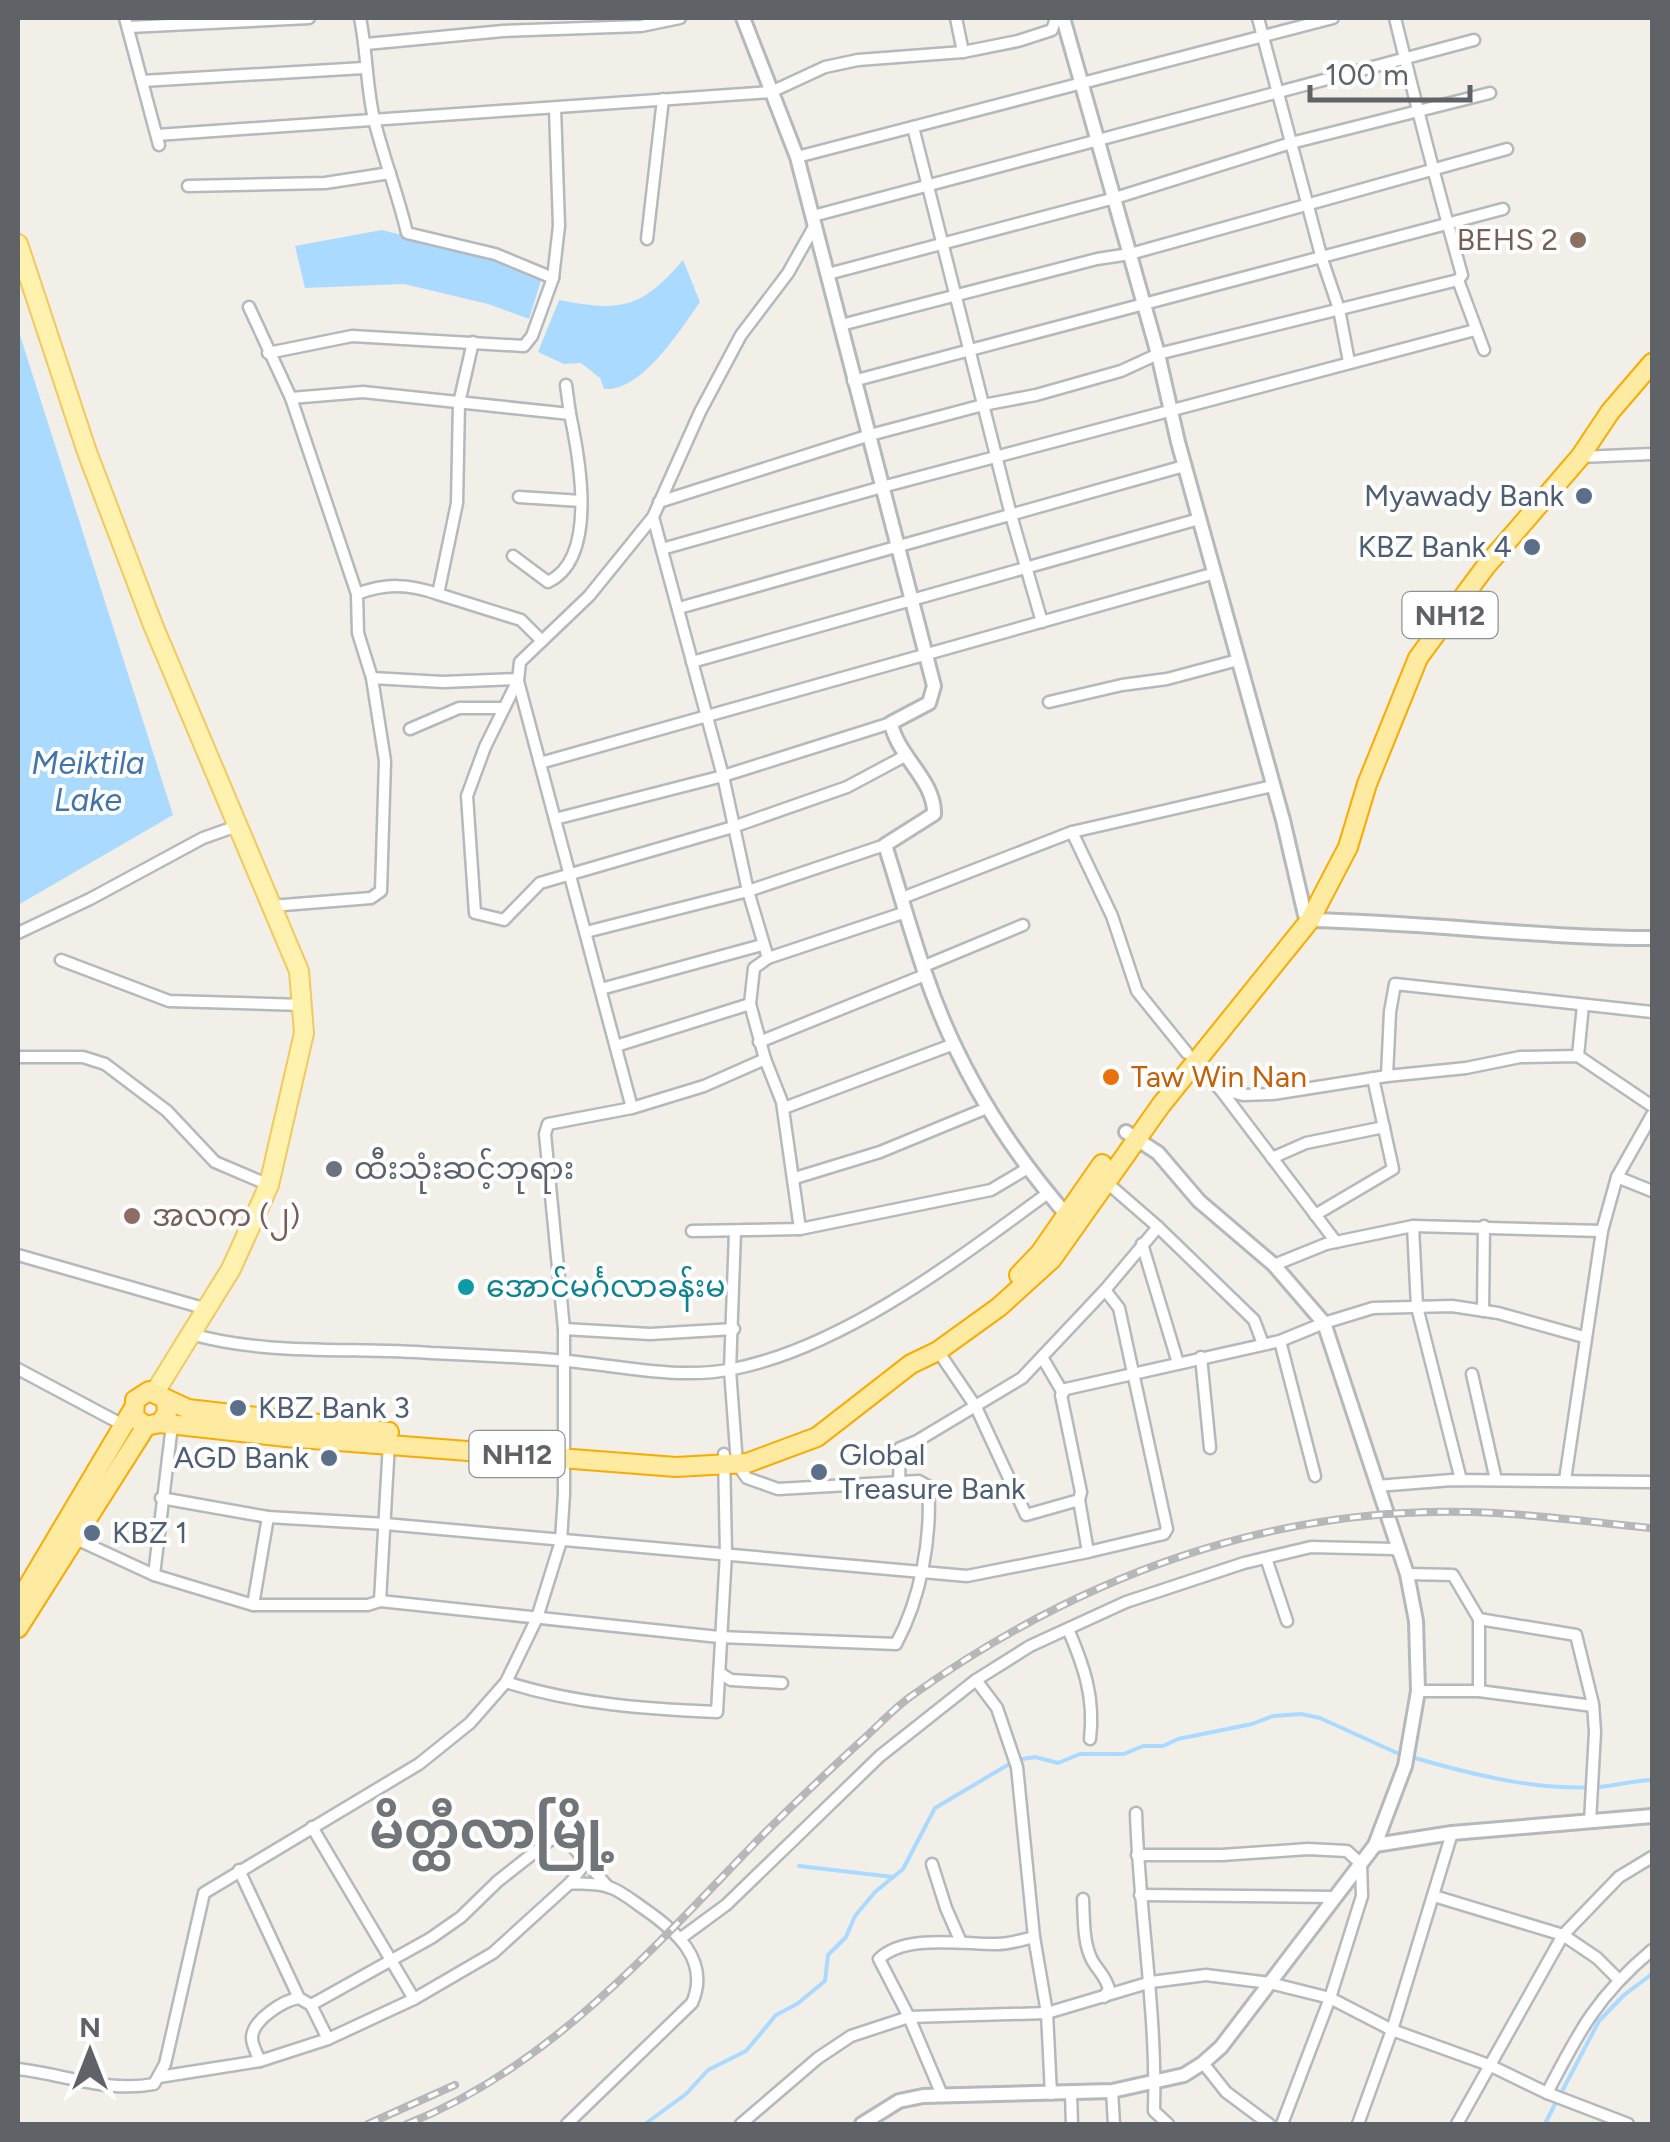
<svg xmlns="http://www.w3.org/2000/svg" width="1670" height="2142" viewBox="0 0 1670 2142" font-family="Figtree,'Noto Sans Myanmar',sans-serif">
<rect width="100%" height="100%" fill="#f1efe8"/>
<g fill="#aadaff">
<path d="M382 230 497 259 541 280 529 319 488 304 404 284 305 288 295 246Z"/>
<path d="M683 260 700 302C680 330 642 392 604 389L600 378 581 363 564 364 538 352 559 300C621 312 641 309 683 260Z"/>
<path d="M18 329 173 815 18 905Z"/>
</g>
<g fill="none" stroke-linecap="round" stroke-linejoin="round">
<g stroke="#aadaff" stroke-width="4">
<path d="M1415 1758C1474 1775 1538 1791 1599 1787 1617 1786 1634 1780 1652 1780"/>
<path d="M799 1866 893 1877"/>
<path d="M1560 2095 1599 2021 1624 1995 1652 1974"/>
<path d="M645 2124 686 2094 708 2070 746 2051 776 2015 797 2004 825 1981 828 1955 846 1937 855 1916 875 1892 903 1869 935 1808 1016 1760 1035 1757 1058 1763 1080 1754H1124L1143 1746H1163L1178 1739 1252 1724 1273 1716 1301 1714 1320 1718 1397 1753"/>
<path d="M1545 2124 1556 2102"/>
</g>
<defs>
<g id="minor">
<path d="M125 18 159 145"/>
<path d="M956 18 963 52"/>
<path d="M1258 18 1322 259 1339 309 1349 362"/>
<path d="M1395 18C1416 104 1438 190 1462 275L1458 280 1484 350"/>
<path d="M129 27 309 18"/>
<path d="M366 44 503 31 641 26 680 18"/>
<path d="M142 81 364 68"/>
<path d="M913 127 1011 515 1042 622"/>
<path d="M157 135 771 92 825 67 858 60 963 52 1018 41 1052 30 1056 18"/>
<path d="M797 157 1333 18"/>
<path d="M188 186 325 183 390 173"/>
<path d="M813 216 1474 40"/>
<path d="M647 239 663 99"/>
<path d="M828 274 1115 198 1291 143 1490 93"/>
<path d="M553 278 559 226 555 108"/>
<path d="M249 307 291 398 357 594 358 633 372 678 385 761 381 891 371 898 271 906"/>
<path d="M841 325 1097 259 1130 254 1507 149"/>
<path d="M268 353 352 336 524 346 532 336 553 278 495 254 407 233C398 194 383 157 374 119 366 85 367 51 360 18"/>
<path d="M853 381 1503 209"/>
<path d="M566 385 570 414"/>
<path d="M291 398 363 392 570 414C579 456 599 558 548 582L513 556"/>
<path d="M1580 457 1652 454"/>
<path d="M519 497 581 501"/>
<path d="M659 502 870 435 983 405 1036 395 1121 371 1158 354 1458 280"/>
<path d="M653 517 723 776 748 891 768 958 754 968 750 1004 765 1059 782 1102 800 1229"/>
<path d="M662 549 882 487 1475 330"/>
<path d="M357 594C386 583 409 584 438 594L457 503 459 403 473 342"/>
<path d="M438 594 521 620 542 641"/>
<path d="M679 608 1184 466"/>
<path d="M692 662 1199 519"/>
<path d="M372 678 443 682 518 679"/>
<path d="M517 682 485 747 467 796 475 913 504 920 540 883 733 827 847 787 905 756"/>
<path d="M1049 702 1122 685 1167 679 1238 660"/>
<path d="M410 729 459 708H504"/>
<path d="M540 763 1215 573"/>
<path d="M555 819 723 776 891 723"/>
<path d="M1072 832 1112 916 1137 991 1187 1053"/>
<path d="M902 898 1072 832 1272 786"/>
<path d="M586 932 748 891 885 845"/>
<path d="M18 933 90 899 203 838 237 826"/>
<path d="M768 958 906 912"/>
<path d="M61 960 169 1001 303 1005"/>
<path d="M922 967 1023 925"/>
<path d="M601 989 762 945"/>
<path d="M759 1042 925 975"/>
<path d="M616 1046 750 1004"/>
<path d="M1578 1056 1583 1005"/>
<path d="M18 1057H83L105 1064 167 1111 215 1162 269 1185"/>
<path d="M1193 1064 1220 1089 1243 1095 1273 1094 1387 1076 1466 1068 1520 1057 1578 1056 1652 1106"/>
<path d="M1387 1076 1390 1012 1395 984 1652 1012"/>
<path d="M1220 1089 1336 1242"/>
<path d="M632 1108 518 681 520 662 589 596 653 517 700 412 741 335 788 273 815 225"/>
<path d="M784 1108 954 1044"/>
<path d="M1272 1158 1306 1143 1384 1127"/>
<path d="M1617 1177 1652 1191"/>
<path d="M795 1178 880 1152 987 1108"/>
<path d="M1105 1181 1158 1227 1254 1320 1263 1344"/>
<path d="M1315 1215 1393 1169 1373 1078"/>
<path d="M1413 1226 1417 1307 1461 1480"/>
<path d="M692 1231 800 1229 991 1190 1028 1168"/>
<path d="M1142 1244 1178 1363"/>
<path d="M18 1255 207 1309"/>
<path d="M1274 1265 1326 1244 1413 1226 1602 1231"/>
<path d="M1483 1311 1484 1226"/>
<path d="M564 1329 650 1334 734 1329"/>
<path d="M191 1334C268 1356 352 1347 431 1353 477 1355 522 1357 567 1361 621 1366 680 1380 733 1369 844 1347 958 1259 1048 1193"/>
<path d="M1280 1341 1315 1476"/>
<path d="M938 1351 976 1407 1026 1515 1079 1500"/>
<path d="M1042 1357 1063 1393"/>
<path d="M1201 1357 1210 1448"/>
<path d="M18 1369 125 1426"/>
<path d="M1472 1374 1496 1480"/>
<path d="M1565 1480 1602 1231 1617 1177 1652 1115"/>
<path d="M899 1483 900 1448 917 1441 1022 1378 1105 1290 1158 1227"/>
<path d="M1377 1486 1452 1480 1652 1482"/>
<path d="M161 1498 268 1517 385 1524 967 1576 1088 1552 1079 1500 1081 1492 1061 1395 1066 1389 1280 1341 1324 1323 1373 1308 1452 1306 1498 1313 1584 1337"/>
<path d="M76 1539 154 1575 253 1605H368L380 1601 719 1637 896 1644C921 1598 932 1537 928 1486L919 1481 778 1489 747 1478 737 1464 730 1370 735 1232"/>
<path d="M1088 1552 1164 1534 1167 1529 1119 1308 1105 1290"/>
<path d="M1266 1558 1287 1621"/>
<path d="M1407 1574 1453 1575 1479 1619V1691"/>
<path d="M154 1575 172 1425"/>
<path d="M380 1601 389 1443"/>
<path d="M253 1605 268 1517"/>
<path d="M1479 1619 1576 1635 1593 1704 1595 1732 1590 1822"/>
<path d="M1068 1629C1084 1666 1095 1698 1090 1739"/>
<path d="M720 1673 731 1680 782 1683"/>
<path d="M976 1680 997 1708 1017 1767 1034 1937 1047 2013 1051 2094"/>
<path d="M506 1682C574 1704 646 1709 717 1712L726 1553 724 1454"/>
<path d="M1418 1691H1479L1593 1706"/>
<path d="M1136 1813C1139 1913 1157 2011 1154 2111L1168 2124"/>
<path d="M312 1827 414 1999"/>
<path d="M1137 1855H1222L1308 1849 1347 1851 1361 1864 1362 1896 1330 1998 1282 2124"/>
<path d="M932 1864 946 1908 960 1940"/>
<path d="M239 1870 299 1998 311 2005 328 2039"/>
<path d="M570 1883 587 1861"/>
<path d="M1140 1895 1334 1897"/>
<path d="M1434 1896 1563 1935 1597 1958 1618 1979"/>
<path d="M1083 1899C1084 1918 1083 1943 1092 1960 1098 1971 1105 1975 1109 1989L1104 1997"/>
<path d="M681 1938 726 1905 880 1756 976 1680 1030 1646 1126 1602 1244 1563 1311 1547 1394 1549 1399 1552"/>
<path d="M311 2005 431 1938 461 1917 498 1881 554 1837 561 1836 567 1840 608 1887"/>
<path d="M260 2061C257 2054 252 2045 252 2038 252 2020 284 2000 299 1998"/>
<path d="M1203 2063 1226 2092 1269 2124"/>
<path d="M18 2069C63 2074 108 2093 154 2084L165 2064 204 1893 419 1764 470 1723 506 1682 537 1618 561 1541 564 1494V1329L545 1134 548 1124 632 1108 704 1086 765 1059"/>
<path d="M159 2077 260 2061 328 2039 414 1999 493 1953 570 1883C582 1884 598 1883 609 1887 621 1891 633 1901 643 1908 675 1930 711 1960 692 2003L567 2124"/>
<path d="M1112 2091 1114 2124"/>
<path d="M1547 2093C1579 2031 1598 1995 1652 1950"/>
<path d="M1071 2094 1072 2124"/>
<path d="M942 2095 909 2017 879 1959C904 1934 962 1944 994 1944 1007 1945 1021 1940 1034 1937"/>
<path d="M741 2124 818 2058 851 2036 909 2017 1047 2013 1151 1982 1206 1975 1270 1983 1330 1998 1392 2030 1489 2065 1547 2093 1628 2124"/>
<path d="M1358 2124 1392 2030 1452 1833"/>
<path d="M1457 2124 1563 1935 1619 1877 1652 1857"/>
</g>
<g id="tertiary">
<path d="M743 18 797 157 934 686 929 703 891 723C897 756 935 780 934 814L885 845C898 886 910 929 924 970 955 1063 1007 1148 1072 1221"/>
<path d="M1063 18 1158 354 1178 442 1283 820 1305 915 1310 920C1425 922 1538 938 1652 938"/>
<path d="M1375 1845 1452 1833 1652 1816"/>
<path d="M862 2124 899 2101 923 2096 1112 2091 1184 2075 1203 2063 1221 2047 1375 1845 1405 1766 1418 1691 1416 1621 1407 1574 1324 1323 1274 1265 1199 1201 1158 1153 1126 1132"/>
</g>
<path id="primary" d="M18 244 87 452 153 625 299 971 304 1033 269 1185 231 1269 155 1392"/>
<g id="trunk">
<path d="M1019 1275 1040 1253 1102 1164"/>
<path d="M166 1401 167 1413 160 1423 146 1426 134 1417 135 1400 149 1391 188 1409 389 1432"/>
<path d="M160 1423 286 1437 676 1467 747 1463 817 1437 911 1364 938 1351 999 1307 1052 1259 1161 1105 1310 920 1348 847 1367 784 1418 658 1486 566 1580 457 1610 412 1652 363"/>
<path d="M18 1603 132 1411"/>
<path d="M18 1628 146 1426"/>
</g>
</defs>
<use href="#minor" stroke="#b5b8bc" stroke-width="15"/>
<use href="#tertiary" stroke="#b5b8bc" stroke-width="18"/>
<use href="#primary" stroke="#f2c960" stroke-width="22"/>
<use href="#trunk" stroke="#f9ab00" stroke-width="22"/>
<use href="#minor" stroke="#fff" stroke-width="10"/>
<use href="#tertiary" stroke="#fff" stroke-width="12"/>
<use href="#primary" stroke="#fff2af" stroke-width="18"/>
<use href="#trunk" stroke="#feeaa1" stroke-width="18"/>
<defs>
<g id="rail">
<path d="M368 2124 455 2085"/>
<path d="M407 2124C546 2069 649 1953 751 1847 786 1811 822 1777 859 1743 876 1728 892 1710 910 1697 1082 1574 1281 1501 1495 1513 1547 1516 1600 1523 1652 1528"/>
</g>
</defs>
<use href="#rail" stroke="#b6b7b8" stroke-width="8"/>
<use href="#rail" stroke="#fff" stroke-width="4" stroke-dasharray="11" stroke-linecap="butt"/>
</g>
<g fill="#8d6e63" stroke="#fff" stroke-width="4">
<circle cx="1578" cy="240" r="10"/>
<circle cx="132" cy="1216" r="10"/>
</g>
<g fill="#5c6f8a" stroke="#fff" stroke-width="4">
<circle cx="1584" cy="496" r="10"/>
<circle cx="1532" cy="547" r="10"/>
<circle cx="238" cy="1408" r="10"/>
<circle cx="329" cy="1458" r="10"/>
<circle cx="819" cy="1472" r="10"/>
<circle cx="92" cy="1533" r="10"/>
</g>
<circle fill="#e8710a" stroke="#fff" stroke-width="4" cx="1111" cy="1077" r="10"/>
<circle fill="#6b7280" stroke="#fff" stroke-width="4" cx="334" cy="1169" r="10"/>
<circle fill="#0f9aa8" stroke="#fff" stroke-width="4" cx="466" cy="1287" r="10"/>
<g text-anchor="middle" stroke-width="8" stroke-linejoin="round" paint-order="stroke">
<g fill="#fff" stroke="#8f9295" stroke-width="2.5">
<rect x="1402.5" y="592" width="95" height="46" rx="8"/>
<rect x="469.5" y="1431" width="95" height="46" rx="8"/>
</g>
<g font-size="28" font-weight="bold" fill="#5f6368">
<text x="1450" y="625">NH12</text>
<text x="517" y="1464">NH12</text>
</g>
<g font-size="30" fill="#785e54" stroke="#fff" text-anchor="end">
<text x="1558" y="250">BEHS 2</text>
<text x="152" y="1226" text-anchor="start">အလက (၂)</text>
</g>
<g font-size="30" fill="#4e5e75" stroke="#fff" text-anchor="end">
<text x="1564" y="506">Myawady Bank</text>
<text x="1512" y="557">KBZ Bank 4</text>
<text x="258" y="1418" text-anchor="start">KBZ Bank 3</text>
<text x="839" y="1465" text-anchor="start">Global<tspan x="839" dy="34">Treasure Bank</tspan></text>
<text x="309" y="1468">AGD Bank</text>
<text x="112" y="1543" text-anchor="start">KBZ 1</text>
</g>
<g font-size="30" fill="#c56008" stroke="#fff" text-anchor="start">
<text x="1131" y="1087">Taw Win Nan</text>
</g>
<g font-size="30" fill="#5b616d" stroke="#fff" text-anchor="start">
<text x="354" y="1179">ထီးသုံးဆင့်ဘုရား</text>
</g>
<g font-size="30" fill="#0d838f" stroke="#fff" text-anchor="start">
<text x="486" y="1297">အောင်မင်္ဂလာခန်းမ</text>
</g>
<g font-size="32" font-style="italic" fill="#4174aa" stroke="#fff">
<text x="88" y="774">Meiktila<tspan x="88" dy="37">Lake</tspan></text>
</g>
<g font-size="50" font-weight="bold" fill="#70757a" stroke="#fff">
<text x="492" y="1848">မိတ္ထီလာမြို့</text>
</g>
</g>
<rect width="1670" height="2142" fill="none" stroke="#5f6368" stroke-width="40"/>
<g transform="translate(90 2052)" stroke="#ffffff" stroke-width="8" paint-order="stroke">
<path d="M0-8L18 38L0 25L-18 38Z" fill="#5f6368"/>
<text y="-15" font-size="28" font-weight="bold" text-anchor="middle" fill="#5f6368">N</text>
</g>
<path d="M1310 85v15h160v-15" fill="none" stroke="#5f6368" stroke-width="5"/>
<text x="1325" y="85" font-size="30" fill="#5f6368" stroke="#ffffff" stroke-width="8" paint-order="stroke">100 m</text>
</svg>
